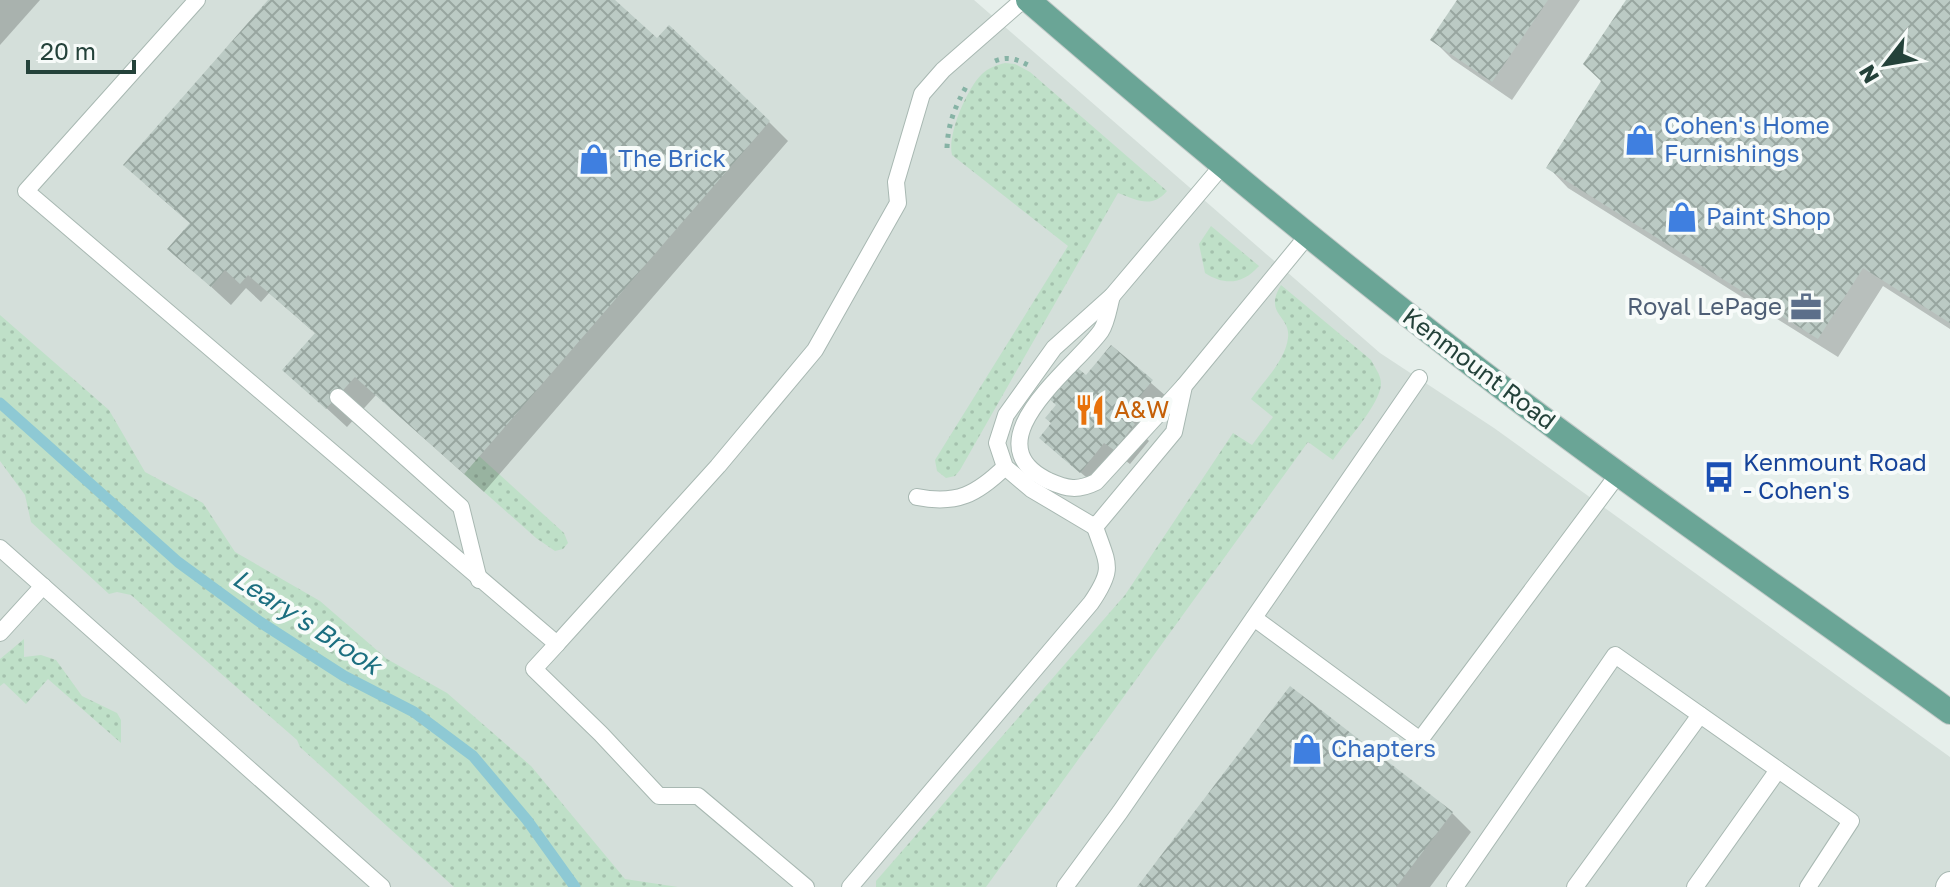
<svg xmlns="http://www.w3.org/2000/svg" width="1950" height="887" viewBox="0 0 1950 887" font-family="'Golos Text',sans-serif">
<defs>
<pattern id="grass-dots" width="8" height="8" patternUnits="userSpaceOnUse" patternTransform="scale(2)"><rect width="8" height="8" fill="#bfe0c8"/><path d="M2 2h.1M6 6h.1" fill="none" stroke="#a4c1ad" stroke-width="1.8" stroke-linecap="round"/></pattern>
<pattern id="building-cross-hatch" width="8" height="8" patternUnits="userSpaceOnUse" patternTransform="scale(2)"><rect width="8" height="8" fill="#bbcac4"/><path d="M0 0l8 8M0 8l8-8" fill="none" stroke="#98a6a0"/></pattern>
</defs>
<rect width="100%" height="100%" fill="#e6efeb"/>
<path fill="#d4dfda" d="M0 0H974L1380 353 1494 428 1950 757V887H0Z"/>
<g fill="url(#grass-dots)">
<path d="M1005 63 1015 64 1030 72 1167 191C1152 209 1137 200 1118 193L960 470 955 476 946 478 937 471 935 460 1068 246 952 155C947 135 967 88 982 74 988 68 997 65 1005 63Z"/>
<path d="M1211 226 1259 266C1243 284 1225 286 1205 273L1199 244Z"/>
<path d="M1281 285 1371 360C1375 368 1381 375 1381 384 1380 405 1345 442 1333 460L1308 442 986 887H876V881L1125 595 1233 433 1252 445 1273 417 1251 399C1264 381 1285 361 1288 338 1291 315 1263 315 1281 285Z"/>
<path d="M0 315 109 410 145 472 203 503 235 552 320 601 387 659 447 693 531 766 625 879 678 887H454L300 747 297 740 131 595 117 592 109 594 31 522 25 495 0 461Z"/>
<path d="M479 456 564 533 568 543 563 549 555 551 536 538 464 474Z"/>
<path d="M24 639V657L41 655 56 660 82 696 117 713 121 720V743L48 679 26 704 4 683 0 686V659Z"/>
</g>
<g fill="#0003">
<path d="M0 0H40L0 45Z"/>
<path d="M271 0H612L657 41 769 122 788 141 484 492 376 395 347 427 285 370 316 334 269 293 261 302 246 288 231 305 170 249 191 224 145 184Z"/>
<path d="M1460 0H1580L1512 100 1452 59 1433 40Z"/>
<path d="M1628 0H1950V329L1883 286 1838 357 1568 188 1549 168 1603 81Z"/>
<path d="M1111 348 1167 397 1139 431 1149 441 1130 464 1121 457 1097 486 1057 453 1053 423Z"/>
<path d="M1452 813 1471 832 1430 887H1140Z"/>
</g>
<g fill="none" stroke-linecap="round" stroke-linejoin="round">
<path stroke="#8ec9d4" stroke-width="11" d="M0 403 178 562 260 622 344 676 414 712 473 756 527 820 575 887"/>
</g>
<g fill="url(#building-cross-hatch)">
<path d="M268 0H615L657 38 669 25 770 121 464 474 355 377 326 409 282 370 315 333 248 275 240 284 225 270 211 287 167 249 190 223 123 165Z"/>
<path d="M1457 0H1548L1492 82 1430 40Z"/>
<path d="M1626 0H1950V323L1863 268 1818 339 1546 168 1601 81 1583 64Z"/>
<path d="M1111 345 1153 380 1125 415 1135 424 1114 450 1104 443 1080 473 1039 438 1051 423 1045 418 1056 405 1047 397 1074 365 1086 375Z"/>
<path d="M1290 686 1453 812 1396 887H1137Z"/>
</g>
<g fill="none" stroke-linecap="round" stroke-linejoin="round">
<defs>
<g id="lane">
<path d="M197 0 26 191 557 644 534 669 601 734 659 796H698L806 887"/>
<path d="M1222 166 1112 296 1054 348 1006 415 997 443 1005 467 1031 489 1095 527 1174 432 1184 386 1308 235"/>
<path d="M1112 296C1109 306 1107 322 1101 331 1076 367 968 442 1049 481 1067 489 1078 491 1096 482L1184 386"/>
<path d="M338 397 461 507 479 580"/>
<path d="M917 497C957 505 977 494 1005 467"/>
<path d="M0 548 382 887"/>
<path d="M1254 618 1420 740 1619 473"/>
<path d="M0 633 43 586"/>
<path d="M557 644 718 466 815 350 898 203 896 182 922 94 943 70 1023 0"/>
<path d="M850 887 1091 603C1115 568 1108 565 1095 527"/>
<path d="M1065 887 1120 812 1419 378"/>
<path d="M1455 887 1615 655 1851 821 1808 887"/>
<path d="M1575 887 1700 715"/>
<path d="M1695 887 1778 770"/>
</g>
<path id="street" d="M1948 887 1950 884"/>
<path id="primary" d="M1028 0C1191 141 1356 278 1529 408 1667 512 1810 610 1950 712"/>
</defs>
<use href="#lane" stroke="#a8b8b2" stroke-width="18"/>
<use href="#street" stroke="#a8b8b2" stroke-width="26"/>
<use href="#primary" stroke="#c2cac8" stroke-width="26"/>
<g stroke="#86b3a5" stroke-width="5" stroke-dasharray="4 6" stroke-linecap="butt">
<path d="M995 61C1007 56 1017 59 1028 65"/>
<path d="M947 148C948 123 955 107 967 85"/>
</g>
<use href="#lane" stroke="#fff" stroke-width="16"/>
<use href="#street" stroke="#fff" stroke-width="24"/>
<use href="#primary" stroke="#6aa596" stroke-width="24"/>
</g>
<defs>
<symbol id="shop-bare" viewBox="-9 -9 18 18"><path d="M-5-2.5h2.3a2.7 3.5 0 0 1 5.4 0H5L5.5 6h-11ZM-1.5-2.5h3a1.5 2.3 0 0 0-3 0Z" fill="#3f7fe0" stroke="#f7fbf9" stroke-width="2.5" paint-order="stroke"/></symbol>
<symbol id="office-bare" viewBox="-9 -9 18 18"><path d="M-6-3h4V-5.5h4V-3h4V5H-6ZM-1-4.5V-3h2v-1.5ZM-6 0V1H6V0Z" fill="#5c6f8a" stroke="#f7fbf9" stroke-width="2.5" paint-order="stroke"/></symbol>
<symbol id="restaurant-bare" viewBox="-9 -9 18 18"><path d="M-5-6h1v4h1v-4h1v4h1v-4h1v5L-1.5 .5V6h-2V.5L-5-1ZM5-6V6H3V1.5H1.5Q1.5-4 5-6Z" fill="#e8710a" stroke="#f7fbf9" stroke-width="2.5" paint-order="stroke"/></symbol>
<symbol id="bus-bare" viewBox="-9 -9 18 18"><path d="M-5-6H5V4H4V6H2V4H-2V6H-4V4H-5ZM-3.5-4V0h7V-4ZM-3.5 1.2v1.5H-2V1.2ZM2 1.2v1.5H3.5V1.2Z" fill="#1a4fb4" stroke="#f7fbf9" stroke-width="2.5" paint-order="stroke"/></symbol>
</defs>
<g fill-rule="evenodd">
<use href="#shop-bare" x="1618" y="118" width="44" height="44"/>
<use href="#shop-bare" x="572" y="137" width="44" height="44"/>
<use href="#shop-bare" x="1660" y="195" width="44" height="44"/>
<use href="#office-bare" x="1784" y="285" width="44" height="44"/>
<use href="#restaurant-bare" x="1068" y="388" width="44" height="44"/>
<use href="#bus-bare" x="1697" y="455" width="44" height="44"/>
<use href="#shop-bare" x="1285" y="727" width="44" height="44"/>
</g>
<g text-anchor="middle" stroke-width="8" stroke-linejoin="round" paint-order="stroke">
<g font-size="24" fill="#366cbe" stroke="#f7fbf9" text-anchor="start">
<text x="1664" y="134">Cohen's Home<tspan x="1664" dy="28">Furnishings</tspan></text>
<text x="618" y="167">The Brick</text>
<text x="1706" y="225">Paint Shop</text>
<text x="1331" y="757">Chapters</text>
</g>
<g font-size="24" fill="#4e5e75" stroke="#f7fbf9" text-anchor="end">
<text x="1782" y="315">Royal LePage</text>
</g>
<g font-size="24" fill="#24423a" stroke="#f7fbf9">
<text transform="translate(1479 369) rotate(37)" y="8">Kenmount Road</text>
</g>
<g font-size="24" fill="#c56008" stroke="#f7fbf9" text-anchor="start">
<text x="1114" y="418">A&amp;W</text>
</g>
<g font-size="24" fill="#164399" stroke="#f7fbf9" text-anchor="start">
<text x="1743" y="471">Kenmount Road<tspan x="1743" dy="28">- Cohen's</tspan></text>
</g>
<g font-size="26" font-style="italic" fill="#1c6f80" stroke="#f7fbf9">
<text transform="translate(307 622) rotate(33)" y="9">Leary's Brook</text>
</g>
</g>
<g transform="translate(1886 64) rotate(239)" stroke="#f7fbf9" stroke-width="6" paint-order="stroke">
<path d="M0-6L14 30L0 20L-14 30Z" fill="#24423a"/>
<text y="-12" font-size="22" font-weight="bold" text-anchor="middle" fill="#24423a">N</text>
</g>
<path d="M28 60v12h106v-12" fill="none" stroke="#24423a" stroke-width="4"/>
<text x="40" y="60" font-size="24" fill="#24423a" stroke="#f7fbf9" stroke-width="6" paint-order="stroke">20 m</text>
</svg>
